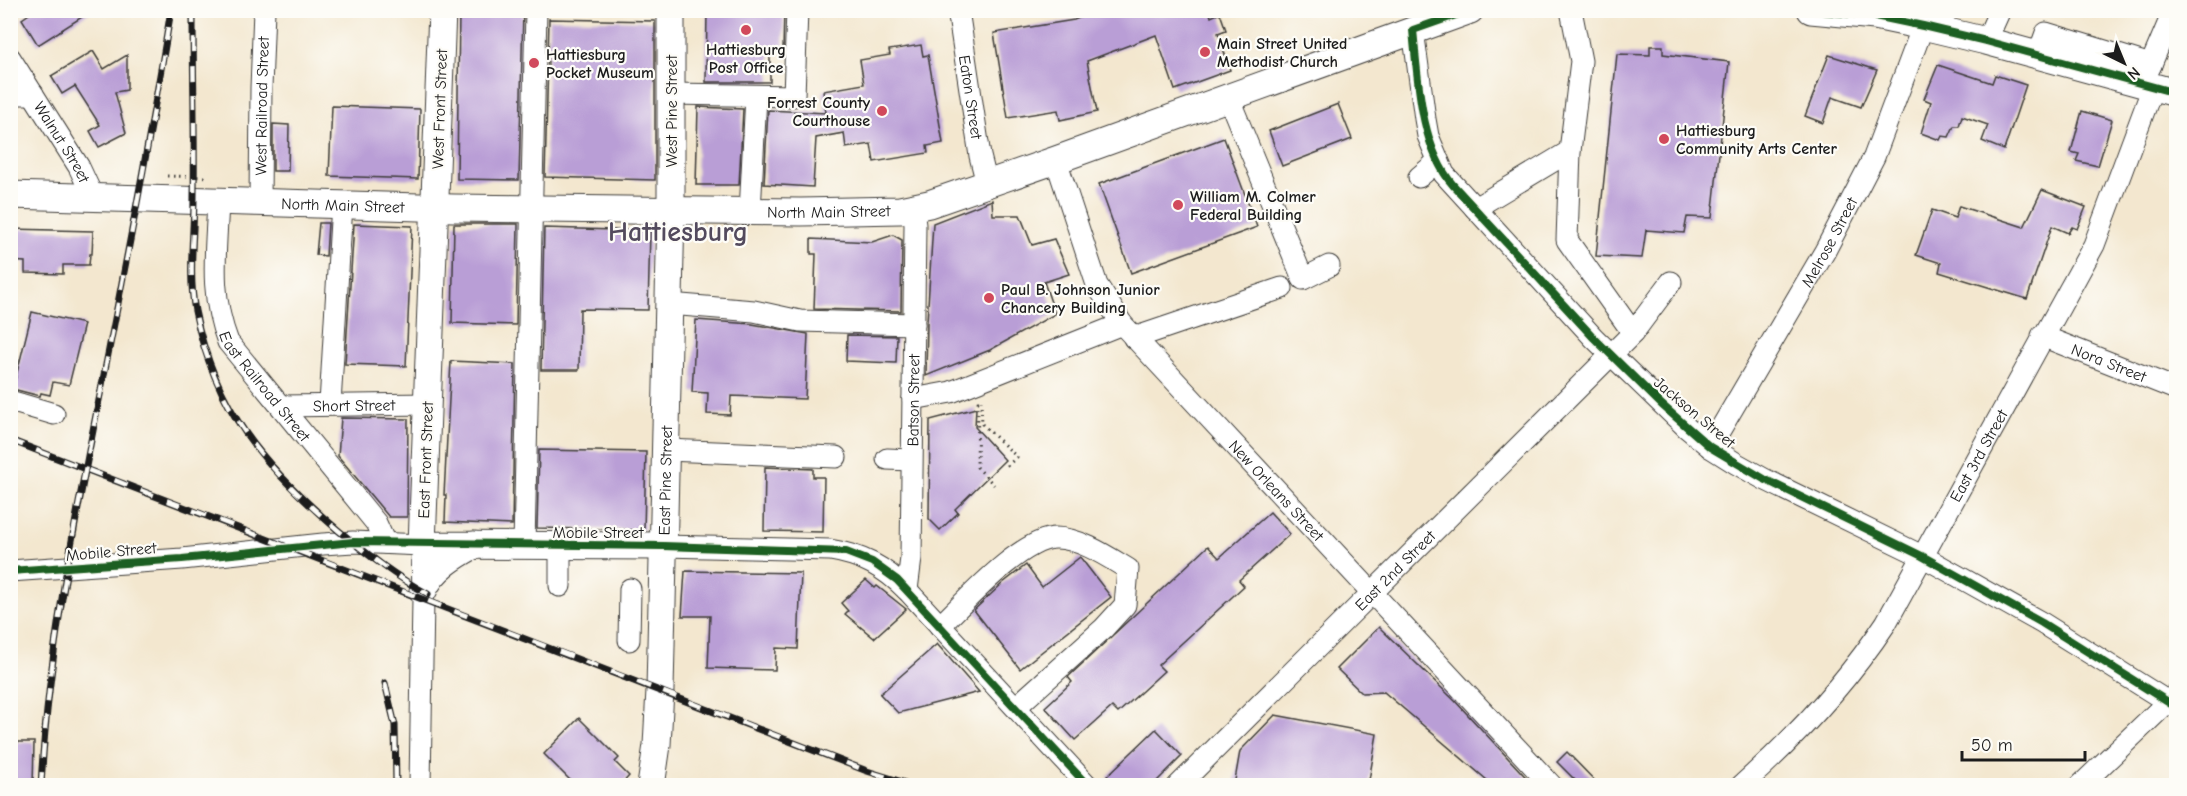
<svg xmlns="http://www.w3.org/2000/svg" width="2187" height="796" viewBox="0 0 2187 796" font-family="'Comic Neue',sans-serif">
<rect width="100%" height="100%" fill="#fdfcf7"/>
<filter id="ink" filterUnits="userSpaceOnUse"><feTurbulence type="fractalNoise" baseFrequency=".0167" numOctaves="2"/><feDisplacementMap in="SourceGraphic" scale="12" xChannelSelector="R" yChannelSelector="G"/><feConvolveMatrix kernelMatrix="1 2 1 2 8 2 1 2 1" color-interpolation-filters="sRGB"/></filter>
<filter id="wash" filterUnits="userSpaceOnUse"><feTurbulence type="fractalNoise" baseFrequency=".008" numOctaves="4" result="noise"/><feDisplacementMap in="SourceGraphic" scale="24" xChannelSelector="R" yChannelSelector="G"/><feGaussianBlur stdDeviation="1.35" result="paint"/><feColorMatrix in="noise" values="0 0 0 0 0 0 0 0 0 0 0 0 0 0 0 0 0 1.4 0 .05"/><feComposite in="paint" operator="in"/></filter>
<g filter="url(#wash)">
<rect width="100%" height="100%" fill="#f3e7cf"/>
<g id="blocks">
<g fill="#b99ed6">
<path d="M35 10H93L38 45 22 19Z"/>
<path d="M459 10H523L519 180 457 179Z"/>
<path d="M707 10H784L783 50H770V82H706Z"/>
<path d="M1099 10H1209L1211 17 1220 13 1226 30 1218 33 1230 70 1175 90 1156 35 1087 61 1097 112 1060 120 1058 110 1008 118 994 33 1074 20Z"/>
<path d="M549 19 655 21V180L545 177Z"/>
<path d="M921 45 923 56 928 55 943 143 927 146 928 153 874 162 871 144 846 148 844 133 816 138 813 187 764 184 768 110 826 113 823 91 864 84 860 60 890 55 889 50Z"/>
<path d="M1650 46H1663V54L1729 62 1712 218 1687 217 1684 233 1646 230 1642 258 1596 256 1617 54 1650 55Z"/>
<path d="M93 51 104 69 127 55V90L115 92 126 133 99 147 90 131 100 125 75 86 62 94 51 76Z"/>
<path d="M1829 55 1877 70 1861 107 1832 97 1823 123 1805 116Z"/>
<path d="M1938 65 1992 83 1995 75 2026 85 2004 150 1982 141 1988 125 1962 116 1959 126H1954L1949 137 1942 136 1940 140 1921 133 1931 102 1924 99Z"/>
<path d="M1338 104 1352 139 1282 166 1269 131Z"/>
<path d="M332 106 420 109 418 179 329 176Z"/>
<path d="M698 107 743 109 739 185H696Z"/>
<path d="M2082 111 2112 120 2098 166 2076 161 2079 154 2071 152Z"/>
<path d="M273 124 289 125 288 171H273Z"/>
<path d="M1224 138 1257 227 1131 273 1099 184Z"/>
<path d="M2042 190 2086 207 2077 229 2072 227 2068 233 2052 226 2027 299 1939 272 1941 263 1916 255 1932 210 1955 218 1959 206 2024 227Z"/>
<path d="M992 200 993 215H1020L1032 245 1054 239 1069 274 1044 282 1055 314 990 350 926 376 927 322 933 223Z"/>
<path d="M319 223H328L326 256 316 255Z"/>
<path d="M354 224 412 226 406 366 345 364Z"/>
<path d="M454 224H518L516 325 452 323Z"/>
<path d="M544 228 650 231 648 310 580 309 579 370H541Z"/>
<path d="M11 229 93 231 92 254H90L89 265H63V274L25 273V262L10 261Z"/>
<path d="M893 235 902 240 901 311 814 309 816 254H811V239L872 242Z"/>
<path d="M32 312 84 324 69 385 53 382 50 395 41 393 40 396 13 389Z"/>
<path d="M696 320 752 324 808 334 805 399 731 396 730 415 707 414 708 393 692 392Z"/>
<path d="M847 335 897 336 896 363 846 361Z"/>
<path d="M451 361 515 364 512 525 445 522 446 495H444Z"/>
<path d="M976 408 975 427 1005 460 955 509 958 513 940 530 929 519 930 420Z"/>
<path d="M341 418 408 419 407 517H389L338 456Z"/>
<path d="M539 450 646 452 644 530 537 528Z"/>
<path d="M765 467 813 469V477H824L823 532 764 531Z"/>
<path d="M1270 512 1290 534 1239 580 1244 586 1158 665 1164 671 1118 713 1112 707 1075 740 1045 707 1072 682 1068 677 1208 546 1219 558Z"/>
<path d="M1080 557 1111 597 1020 669 974 610 1003 583 1026 565 1042 587Z"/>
<path d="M685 571 801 573 798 649 776 648 775 670 708 668 710 616H682Z"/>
<path d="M866 580 875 588 877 586 906 609 874 638 845 614 848 611 841 603Z"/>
<path d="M1379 627 1455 701 1534 786H1494L1384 692 1362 693 1337 669Z"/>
<path d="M937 644 979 692 898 713 880 694Z"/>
<path d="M1275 715 1377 734 1368 786H1234L1240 751Z"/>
<path d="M579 718 619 758 615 762 629 776 620 786H576L544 754Z"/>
<path d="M1156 729 1182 756 1152 786H1116L1107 776Z"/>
<path d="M10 742H34L33 786H10Z"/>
<path d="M1567 752 1600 786H1581L1557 762Z"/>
</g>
</g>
</g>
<g filter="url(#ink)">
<use href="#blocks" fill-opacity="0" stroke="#3c3a37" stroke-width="1.5"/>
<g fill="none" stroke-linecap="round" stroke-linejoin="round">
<defs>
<g id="minor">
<path id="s1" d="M958 10 980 156 987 184"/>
<path d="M1413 30 1425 119 1428 136 1444 174 1594 338 1687 428 1710 447 1737 464 1764 479 1922 556 2042 623 2176 707"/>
<path d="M1986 41 2000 10"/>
<path d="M2038 55 2046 33 2151 65"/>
<path id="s2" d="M10 58 79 167 93 197"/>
<path d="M2146 76 2174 10"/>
<path d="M10 94H33"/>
<path d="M671 94 794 96 797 10"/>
<path d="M1229 99 1303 279 1329 266"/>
<path id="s3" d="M1056 160 1097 285 1122 324 1552 786"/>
<path d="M1419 177 1438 161"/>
<path id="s4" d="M218 201C216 252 209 293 228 342L376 523 385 543"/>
<path id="s5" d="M260 202 261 88 264 10"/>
<path d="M1475 208 1570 151 1581 61 1571 10"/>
<path d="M750 212 756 96"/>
<path d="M669 304 754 311 800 321 914 324"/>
<path d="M1633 333 1671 282"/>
<path id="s6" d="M2042 336 2176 389"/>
<path d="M1134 338 1282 288"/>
<path d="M913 399 951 392 1122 324"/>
<path d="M10 401 54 414"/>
<path d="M330 404 342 204"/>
<path id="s7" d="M282 406 428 404"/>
<path id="s8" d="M1710 447 1825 251 1874 157 1923 26"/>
<path d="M666 450 836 457"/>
<path d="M887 459 911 460"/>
<path d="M524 545 536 10"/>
<path d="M663 546 830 550C862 555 884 567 907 590L1088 786"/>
<path d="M10 571 182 559 323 544 353 542 422 545 423 599 420 786"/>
<path d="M560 586V546"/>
<path id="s9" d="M907 590 911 558 915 225 913 208"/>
<path d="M940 626C965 602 1022 538 1056 538 1080 538 1108 557 1128 569L1125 605 1104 628 1016 707"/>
<path d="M629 640 630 589"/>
<path id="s10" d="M1178 786 1633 333 1567 240 1570 151"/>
<path id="s11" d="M1741 786C1795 738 1846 683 1886 623L2094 245 2153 87"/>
<path d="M2080 786 2176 694"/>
</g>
<g id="major">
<path d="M442 10 422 545 663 546"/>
<path d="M1811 10 1875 16 1923 26 1986 41 2176 93"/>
<path id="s12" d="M10 195 454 208 801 212 900 210 929 204 1056 160 1470 10"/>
<path d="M423 591C432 569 454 556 474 545"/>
<path id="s13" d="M651 786 657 745 660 690 671 211V10"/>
</g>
</defs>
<use href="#minor" stroke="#3c3a37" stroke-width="23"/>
<use href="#major" stroke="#3c3a37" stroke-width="29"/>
<g stroke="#3c3a37" stroke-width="3" stroke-dasharray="1.5 4.5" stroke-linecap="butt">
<path d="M167 176 205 177"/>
<path d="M981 400 982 424 1017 457 1006 467 1007 469"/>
<path d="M979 402H978L977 467 994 485"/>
</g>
<use href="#minor" stroke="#fff" stroke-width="21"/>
<use href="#major" stroke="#fff" stroke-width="27"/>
<defs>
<g id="rail">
<path d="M193 10C193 73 195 135 194 197 194 235 188 274 195 311 215 410 264 467 339 531 367 554 396 577 428 594"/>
<path d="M10 440C296 550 582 660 867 771L915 786"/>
<path d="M385 683 395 725 396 786"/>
<path d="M41 786C48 652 75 521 101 390 126 264 150 138 171 10"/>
</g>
</defs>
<use href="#rail" stroke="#1c1c1c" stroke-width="7"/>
<use href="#rail" stroke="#fdfcf7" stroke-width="4.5" stroke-dasharray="14" stroke-linecap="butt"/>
<defs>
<g id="cycleway">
<path d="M1470 10 1413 30C1418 79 1420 146 1453 185L1594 338 1662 405 1710 447 1764 479 1922 556 2042 623 2176 707"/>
<path d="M1811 10 1875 16 1923 26 1986 41 2176 93"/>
<path d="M10 571 182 559 353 542 663 546 846 552 872 562 897 580 1088 786"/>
</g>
</defs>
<use href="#cycleway" stroke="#fdfcf7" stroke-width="11"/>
<use href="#cycleway" stroke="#1b5e20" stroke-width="8"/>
</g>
</g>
<g fill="#d1495b" stroke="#fdfcf7" stroke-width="2">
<circle cx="746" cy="30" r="6"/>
<circle cx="1205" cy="52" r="6"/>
<circle cx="534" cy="63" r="6"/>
<circle cx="882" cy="111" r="6"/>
<circle cx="1664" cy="139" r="6"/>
<circle cx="1178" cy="205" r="6"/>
<circle cx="989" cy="298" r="6"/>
</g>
<g text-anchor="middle" stroke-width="4.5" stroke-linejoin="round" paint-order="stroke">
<g font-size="16" font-weight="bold" fill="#1c1c1c" stroke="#fdfcf7" text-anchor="start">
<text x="1217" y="49">Main Street United<tspan x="1217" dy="18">Methodist Church</tspan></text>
<text x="746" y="55" text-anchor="middle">Hattiesburg<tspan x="746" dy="18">Post Office</tspan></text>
<text x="546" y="60">Hattiesburg<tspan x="546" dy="18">Pocket Museum</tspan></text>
<text x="870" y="108" text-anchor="end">Forrest County<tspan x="870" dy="18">Courthouse</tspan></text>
<text x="1676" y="136">Hattiesburg<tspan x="1676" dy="18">Community Arts Center</tspan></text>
<text x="1190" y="202">William M. Colmer<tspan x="1190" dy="18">Federal Building</tspan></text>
<text x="1001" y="295">Paul B. Johnson Junior<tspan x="1001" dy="18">Chancery Building</tspan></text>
</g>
<g font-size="16" fill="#1c1c1c" stroke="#fdfcf7">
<text dy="6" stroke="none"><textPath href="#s1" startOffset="88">Eaton Street</textPath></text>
<text dy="6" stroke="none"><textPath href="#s5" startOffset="96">West Railroad Street</textPath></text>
<text transform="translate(439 109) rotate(-88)" y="6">West Front Street</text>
<text transform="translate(671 111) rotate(-90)" y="6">West Pine Street</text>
<text dy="6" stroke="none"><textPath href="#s2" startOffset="99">Walnut Street</textPath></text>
<text dy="6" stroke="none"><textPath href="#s12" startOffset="333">North Main Street</textPath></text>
<text dy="6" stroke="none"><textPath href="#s12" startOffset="819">North Main Street</textPath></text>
<text dy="6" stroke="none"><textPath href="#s8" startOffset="237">Melrose Street</textPath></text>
<text dy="6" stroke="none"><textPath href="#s6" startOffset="72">Nora Street</textPath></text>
<text dy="6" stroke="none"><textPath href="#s4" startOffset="200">East Railroad Street</textPath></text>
<text dy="6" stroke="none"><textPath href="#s9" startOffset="190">Batson Street</textPath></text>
<text dy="6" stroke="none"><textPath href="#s7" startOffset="72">Short Street</textPath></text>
<text transform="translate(1695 412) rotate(40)" y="6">Jackson Street</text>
<text dy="6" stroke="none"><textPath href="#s11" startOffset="410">East 3rd Street</textPath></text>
<text transform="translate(425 460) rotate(-88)" y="6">East Front Street</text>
<text dy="6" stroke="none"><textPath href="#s13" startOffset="306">East Pine Street</textPath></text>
<text dy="6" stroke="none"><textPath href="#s3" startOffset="405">New Orleans Street</textPath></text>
<text x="598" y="538">Mobile Street</text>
<text transform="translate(111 551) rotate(-5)" y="6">Mobile Street</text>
<text dy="6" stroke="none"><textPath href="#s10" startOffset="306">East 2nd Street</textPath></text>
</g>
<g font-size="28" font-weight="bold" fill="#534a5d" stroke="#fdfcf7">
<text x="678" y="241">Hattiesburg</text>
</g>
</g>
<rect width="2187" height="796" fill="none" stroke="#fdfcf7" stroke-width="36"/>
<g transform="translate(2124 63) rotate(137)" stroke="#fdfcf7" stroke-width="4.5" paint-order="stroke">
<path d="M0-4.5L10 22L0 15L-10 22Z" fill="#1c1c1c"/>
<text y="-9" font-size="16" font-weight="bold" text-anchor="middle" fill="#1c1c1c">N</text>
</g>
<path d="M1962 751v9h123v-9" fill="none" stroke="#1c1c1c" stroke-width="3"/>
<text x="1971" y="751" font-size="18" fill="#1c1c1c" stroke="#fdfcf7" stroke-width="4.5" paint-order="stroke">50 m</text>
</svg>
